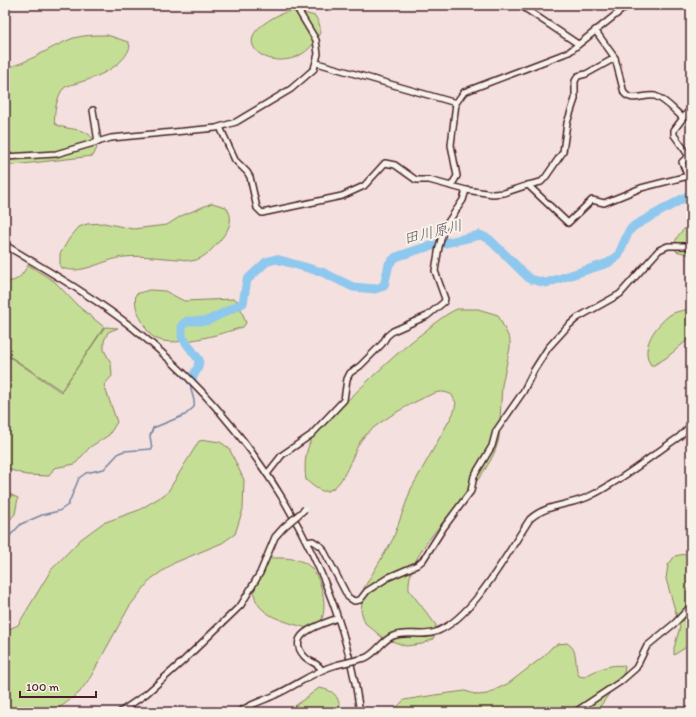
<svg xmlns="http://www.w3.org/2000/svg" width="696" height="717" viewBox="0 0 696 717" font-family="Itim,'Klee One',sans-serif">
<rect width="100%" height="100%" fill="#f4e0de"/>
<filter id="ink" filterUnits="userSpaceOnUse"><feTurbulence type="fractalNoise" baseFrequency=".025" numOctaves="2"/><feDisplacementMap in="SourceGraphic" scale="8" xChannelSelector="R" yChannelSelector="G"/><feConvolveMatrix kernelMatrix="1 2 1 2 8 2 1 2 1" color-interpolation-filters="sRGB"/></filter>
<g filter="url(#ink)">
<g fill="#c5de95" stroke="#887e60">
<path d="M295 11 315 16C322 26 322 33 314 43 286 80 226 49 265 23 275 16 282 12 295 11Z"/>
<path d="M107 35 128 42 130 46C126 64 100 76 84 81 78 83 68 85 64 88 57 94 53 116 55 124 73 133 90 124 97 148L93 156 5 166V68C29 63 48 48 71 39 82 35 95 35 107 35Z"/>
<path d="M212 203 226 207C233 216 231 226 224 235 217 244 205 260 191 261 188 261 183 259 179 259 161 258 143 255 124 257 104 259 80 277 60 267V254L69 239 79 227 87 224 104 223 133 229 167 225 181 216Z"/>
<path d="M691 223V255L676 251C672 238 682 231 691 223Z"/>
<path d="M28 265 54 281 78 306 104 327 62 390 105 327 118 328 108 332 104 341V350L111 363 112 376 104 385 117 422 109 435 90 447 75 464 54 468 49 476 26 475 5 468V354L61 392 62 391 5 353V281C18 283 22 275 28 265Z"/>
<path d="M149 290 165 291 184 301 234 299 238 301 246 323 243 327C223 333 169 351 152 336 147 332 145 326 142 321 137 311 134 305 136 294Z"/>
<path d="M457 309H478L498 315 510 340V348L502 385 499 438C489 489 405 542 409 590L436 625 433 639 422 644 406 646 383 638 365 623 361 611 364 588 393 539 411 489 454 412 456 403 452 395C447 392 441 391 435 393 416 400 374 423 362 439 352 452 345 487 327 491 320 493 311 484 306 480 304 466 305 451 312 438 320 425 334 414 345 403 371 378 396 353 424 332 435 323 444 315 457 309Z"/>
<path d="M691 309V337L666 358 654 365H651C639 348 656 325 670 315 676 311 685 310 691 309Z"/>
<path d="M207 440 220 442 229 448 244 480 243 509 235 534 222 543 174 563 151 579 129 607 90 678 79 693 54 712H5V631L18 625 51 570 81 539 103 523 139 510 167 493 199 441Z"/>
<path d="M5 492 18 498 15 514 5 525Z"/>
<path d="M691 553V644L674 655V648L680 627 666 579 668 565 675 556Z"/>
<path d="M266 558C278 558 292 557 303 562 320 569 329 605 321 621 320 623 317 626 315 628L310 629C289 622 253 617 254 589 255 576 258 568 266 558Z"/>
<path d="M567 643C580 651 573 664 579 676L584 677C596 670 611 663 625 666L624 673 596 712H395V709L404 700 435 695 465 691 478 695 487 694 509 683 544 656 552 647 558 644Z"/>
<path d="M319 688C336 691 338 696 341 712H287Z"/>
</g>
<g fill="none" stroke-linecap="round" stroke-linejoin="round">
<path stroke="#7384a0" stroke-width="1.5" d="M5 541 21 524 42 515 59 511 68 505 79 478 86 473 104 469 119 453 124 451 152 449 150 436 153 428 185 415 194 407C196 398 189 392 191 383"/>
<path stroke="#8fc8ee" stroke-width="9" d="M191 381 198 367 199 360 182 337V325L187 321H207L243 303 247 280 266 262 276 259 322 272 353 287 375 289 384 286 389 264 396 257 423 248 480 235 489 239 530 279 546 283 608 263 618 256 629 231 634 226 691 194"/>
<defs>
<g id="minor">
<path d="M520 5 578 44"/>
<path d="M595 30 615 58 624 93C632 103 644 94 655 96 665 99 675 111 683 118L674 130V135L689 156 682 162 688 177"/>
<path d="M317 63 456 103"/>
<path d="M93 110 98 142"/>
<path d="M683 118 691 108"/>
<path d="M220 127 235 160 247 172 250 177 257 208 262 213 342 196 364 186 385 163 395 165 416 180H429L466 190 493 194 504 193 528 185 568 223 592 200 604 203 641 188 684 177 691 178"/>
<path d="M5 157 56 154 111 138 216 128 236 122 291 89 314 69 318 54 316 40 295 5"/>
<path d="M528 185 541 182 545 178 563 152 567 123 575 99V81L578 76 586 74 615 58"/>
<path d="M451 186 457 176 451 145 456 103 464 92 569 52 628 5"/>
<path d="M5 245C48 271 94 297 133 328 251 423 339 561 360 712"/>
<path d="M267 474 282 455 311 435 344 400 347 379 350 373 360 366 382 344 387 336 393 331 427 316 444 302 445 299 435 271 439 247 444 228 463 200 466 190"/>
<path d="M307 542 313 541 322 547 348 597 354 601 360 600 367 591 389 577 417 565 423 560 444 527 471 491 474 476 492 446 496 431 523 392 534 370 548 348 567 327 577 318 620 294 659 250 668 246H691"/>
<path d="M365 658C377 653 381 641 393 636 407 630 423 638 438 631 474 616 508 552 530 519 548 503 572 506 592 495 622 480 651 456 679 437L691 425"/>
<path d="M321 669C318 663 309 662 304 656 284 633 323 624 338 618"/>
<path d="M691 682V684"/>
<path d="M120 712 146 694 182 662 241 605 260 573 275 537 284 527"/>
<path d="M239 712C250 704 263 701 275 695 296 686 314 671 336 665"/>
<path d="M575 712 620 682 636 668 647 646 675 623 691 606"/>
</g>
</defs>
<use href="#minor" stroke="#4a1f2b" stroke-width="8"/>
<use href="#minor" stroke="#f7f3e8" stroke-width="5"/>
<defs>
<g id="minor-bridge">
<path d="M284 527 305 509"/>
<path d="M336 665 365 658"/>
</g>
</defs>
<use href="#minor-bridge" stroke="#4a1f2b" stroke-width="8" stroke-linecap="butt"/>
<use href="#minor-bridge" stroke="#f7f3e8" stroke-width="5"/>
</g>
</g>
<g text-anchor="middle" stroke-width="4" stroke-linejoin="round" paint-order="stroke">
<g font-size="15" font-style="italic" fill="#5f5266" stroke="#f7f3e8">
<text transform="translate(433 232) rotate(-14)" y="5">田川原川</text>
</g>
</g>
<rect width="696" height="717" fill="none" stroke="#f7f3e8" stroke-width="20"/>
<rect x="10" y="10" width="676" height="697" fill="none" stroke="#4a1f2b" stroke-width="1.5" filter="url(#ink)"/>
<path d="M20 691v6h76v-6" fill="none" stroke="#4a1f2b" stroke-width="2"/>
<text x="26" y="691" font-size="12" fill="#4a1f2b" stroke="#f7f3e8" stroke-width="3" paint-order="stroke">100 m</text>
</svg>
